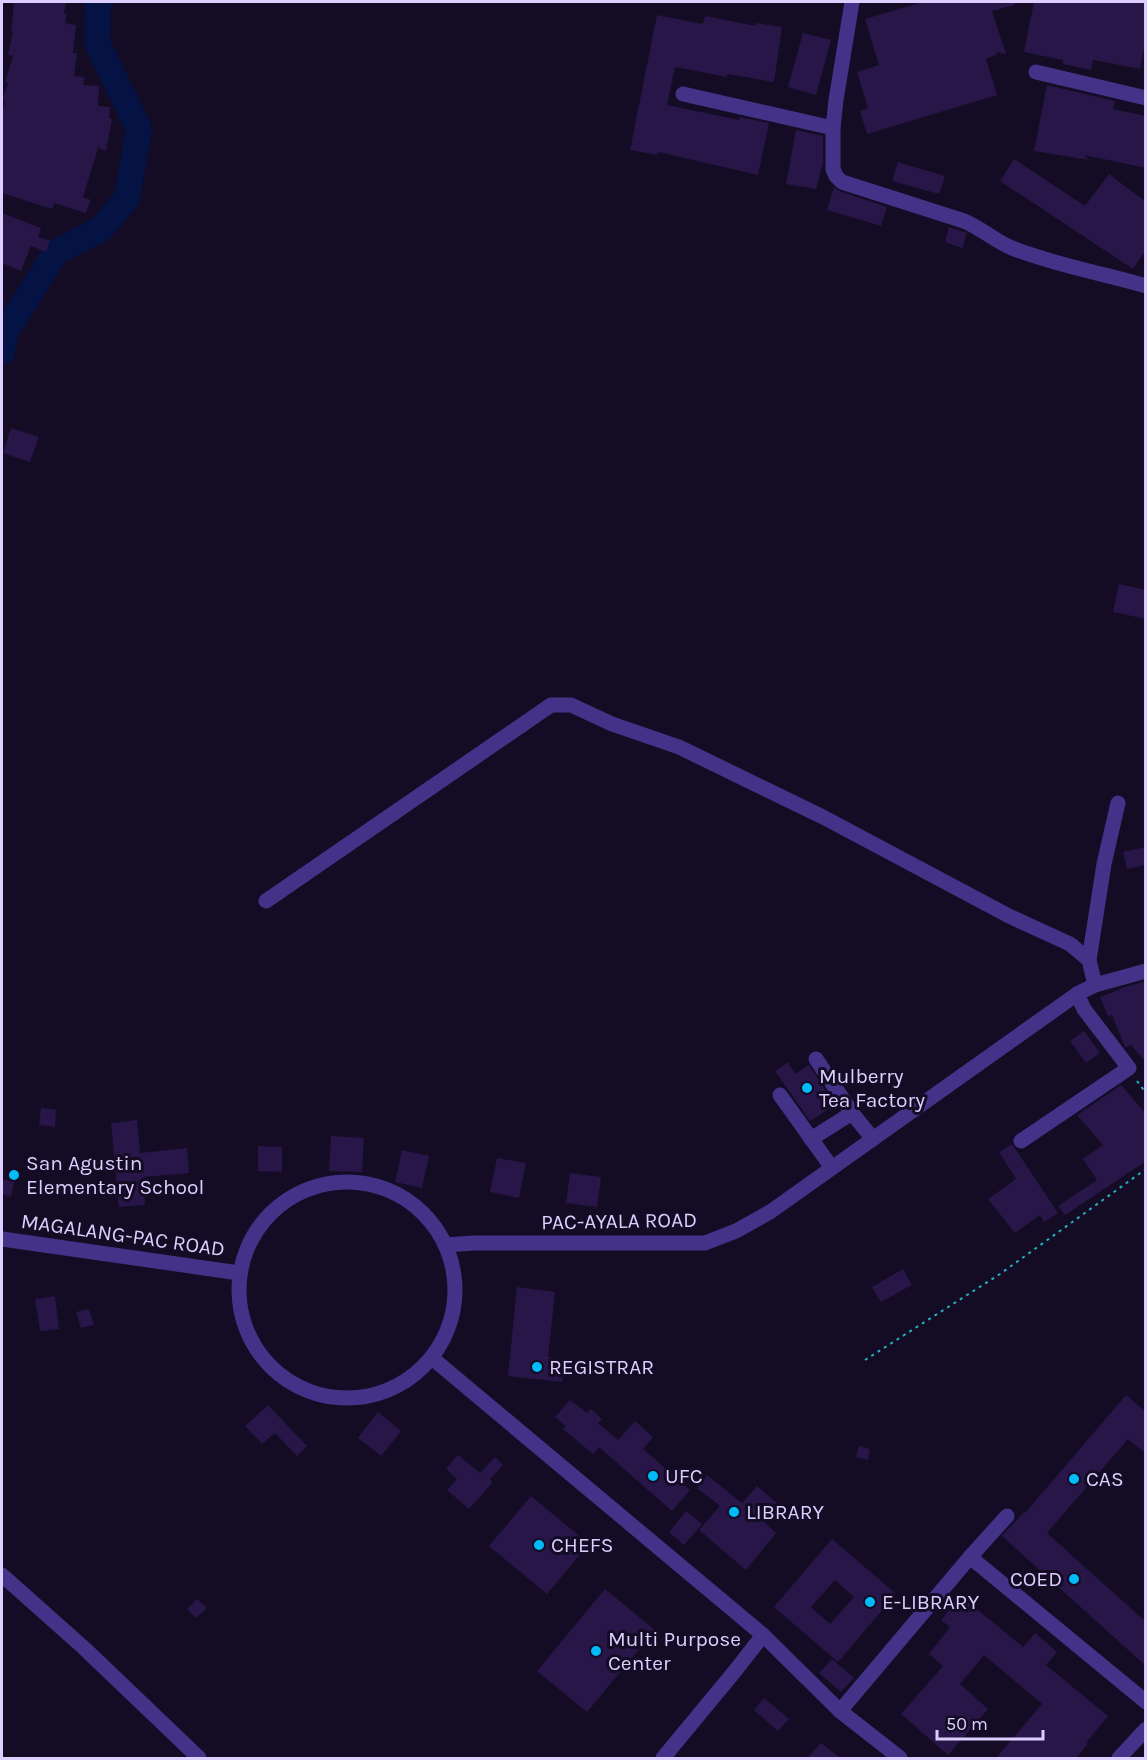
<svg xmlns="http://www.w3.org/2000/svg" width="1147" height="1760" viewBox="0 0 1147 1760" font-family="Karla,sans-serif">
<rect width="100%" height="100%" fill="#140c24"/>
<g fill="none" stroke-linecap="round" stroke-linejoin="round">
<path stroke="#041244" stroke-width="26" d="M2 352 5 333 56 252 101 229 127 198 139 129 97 43 98 2"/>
</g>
<g fill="#271647" fill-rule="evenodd">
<path d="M14 2H66L64 14H67L65 23 76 25 73 53H77L74 76 84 77 83 85 99 86 98 106 110 107 109 118 112 119 106 151 98 148 83 197 91 200 86 213 54 203 52 209 2 193V111L5 101 2 100 8 83 5 82 13 56 8 55 13 31H11Z"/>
<path d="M923 2H1015V5L992 11 1006 54 997 52 996 55 986 59 997 95 867 134 860 111 868 108 857 72 879 65 865 19Z"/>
<path d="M1034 2H1146V38L1140 69 1093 60 1091 70 1063 64V60L1024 52Z"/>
<path d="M657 15 703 24 705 16 756 26V23L782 27 774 82 727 74V77L675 67 667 105 739 120 740 117 769 123 758 175 658 152 657 155 630 150Z"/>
<path d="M803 33 831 40 816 95 788 87Z"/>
<path d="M1047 85 1115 101 1113 109 1146 116V168L1084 155 1090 160 1034 151Z"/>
<path d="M796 130 823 136V163L816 189 786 184Z"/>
<path d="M1014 159 1085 206 1109 174 1146 202V250L1133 269 1000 181Z"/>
<path d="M898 162 945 176 939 194 892 181Z"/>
<path d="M834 187 839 191 887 207 881 226 827 210Z"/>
<path d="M2 213 41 228 38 237 50 241 46 252 31 246 21 271 2 263Z"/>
<path d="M949 227 967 233 962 248 945 242Z"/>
<path d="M11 428 39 437 30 462 3 453Z"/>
<path d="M1119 584 1146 590V619L1113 612Z"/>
<path d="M1146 847V865L1127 869 1123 852Z"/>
<path d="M1146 981V1062L1131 1045 1125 1047 1112 1015 1108 1016 1100 997 1125 987Z"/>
<path d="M1084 1031 1100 1053 1086 1063 1070 1041Z"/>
<path d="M788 1062 795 1074 809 1065 835 1105 810 1121 775 1071Z"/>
<path d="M1121 1085 1146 1114V1161L1065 1215 1058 1206 1097 1180 1083 1159 1103 1145 1077 1115Z"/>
<path d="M41 1108 56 1110 55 1127 39 1125Z"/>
<path d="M137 1120 140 1153 187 1148 189 1173 143 1177 145 1205 119 1207 111 1123Z"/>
<path d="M331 1136 364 1138 362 1172 329 1171Z"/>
<path d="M1012 1144 1058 1213 1044 1222 1040 1215 1015 1233 988 1199 1016 1179 999 1152Z"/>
<path d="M258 1146 282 1147V1172L258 1171Z"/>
<path d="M402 1150 429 1156 422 1188 395 1182Z"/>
<path d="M497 1158 526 1163 519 1198 490 1192Z"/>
<path d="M570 1173 601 1177 597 1207 566 1203Z"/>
<path d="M2 1179 14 1182 11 1197 2 1194Z"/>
<path d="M903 1269 912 1285 881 1302 872 1287Z"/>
<path d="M517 1287 555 1292 548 1357 565 1359 562 1382 508 1376Z"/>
<path d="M55 1296 59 1329 40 1331 35 1299Z"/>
<path d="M89 1309 94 1325 81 1328 76 1312Z"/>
<path d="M1126 1395 1146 1412V1454L1128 1439 1047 1533 1146 1622V1666L1002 1536 1024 1512 1025 1513Z"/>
<path d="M570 1400 587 1413 591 1409 602 1419 598 1423 618 1440 635 1421 653 1437 643 1449 690 1490 672 1511 599 1447 593 1454 563 1429 566 1426 555 1417Z"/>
<path d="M268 1405 307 1446 297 1456 275 1433 262 1444 245 1426Z"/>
<path d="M378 1412 401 1431 381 1456 358 1438Z"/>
<path d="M859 1446 870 1449 868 1460 856 1457Z"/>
<path d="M458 1455 480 1473 495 1457 503 1465 490 1479 492 1483 469 1509 447 1490 457 1479 446 1469Z"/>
<path d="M707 1475 742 1503 757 1486 780 1506 765 1523 776 1533 746 1570 699 1530 720 1506 697 1488Z"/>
<path d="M531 1496 589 1544 547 1594 489 1546Z"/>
<path d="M686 1511 702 1524 684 1545 669 1532Z"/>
<path d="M832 1539 896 1594 838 1662 774 1607ZM835 1580 854 1597 830 1624 811 1607Z"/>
<path d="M605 1589 655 1630 587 1712 537 1671Z"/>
<path d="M961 1596 1023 1647 1035 1633 1057 1652 1046 1665 1108 1716 1086 1743 1088 1744 1076 1758H996L1042 1704 984 1655 960 1684 988 1709 948 1755 901 1714 943 1666 929 1654 950 1627 941 1620Z"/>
<path d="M197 1599 207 1608 196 1618 187 1609Z"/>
<path d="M832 1659 854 1678 841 1692 819 1673Z"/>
<path d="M764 1698 789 1719 778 1731 754 1710Z"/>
<path d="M821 1743 840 1758H807Z"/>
</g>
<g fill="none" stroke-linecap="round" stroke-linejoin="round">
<g stroke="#22b1c0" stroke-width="2" stroke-dasharray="3 4.5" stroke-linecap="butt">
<path d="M1137 1081 1146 1093"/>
<path d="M865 1360 1000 1274 1146 1169"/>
</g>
<g stroke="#423288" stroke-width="15">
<path d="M852 2 836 100 833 128V169L836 176 842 182 964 221C981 228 995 241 1012 248 1055 265 1101 273 1146 286"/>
<path d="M1036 72 1146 98"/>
<path d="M683 94 833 128"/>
<path d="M266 901 551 705H571L612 724 679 747 823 817 1009 916 1070 944 1089 960 1095 985"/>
<path d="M1089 960 1104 864 1118 803"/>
<path d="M816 1059 852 1113 873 1139"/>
<path d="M780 1095 832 1168"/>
<path d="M811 1139 852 1113"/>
<path d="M1021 1141 1129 1068 1084 1009 1077 994"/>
<circle cx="347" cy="1290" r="108"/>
<path d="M2 1239 239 1273"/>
<path d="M445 1245 474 1243H705L736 1231 770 1212 1077 994 1095 985 1146 971"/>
<path d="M432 1358 763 1635 840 1711 900 1758"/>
<path d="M970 1557 1146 1702"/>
<path d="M2 1575 84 1648 199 1758"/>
<path d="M840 1711 970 1557 1007 1516"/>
<path d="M663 1758 735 1671 763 1635"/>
<path d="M1119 1758 1146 1729"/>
</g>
</g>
<g fill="#00bbfa" stroke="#140c24" stroke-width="2">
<circle cx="807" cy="1088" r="6"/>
<circle cx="14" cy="1175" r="6"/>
<circle cx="537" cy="1367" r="6"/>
<circle cx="653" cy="1476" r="6"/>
<circle cx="1074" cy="1479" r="6"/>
<circle cx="734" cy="1512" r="6"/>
<circle cx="539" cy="1545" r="6"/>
<circle cx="1074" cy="1579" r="6"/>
<circle cx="870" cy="1602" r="6"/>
<circle cx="596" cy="1651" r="6"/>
</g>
<g text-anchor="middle" stroke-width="6" stroke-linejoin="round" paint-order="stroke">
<g font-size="21" fill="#dccfff" stroke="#140c24" text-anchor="start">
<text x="819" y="1083">Mulberry<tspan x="819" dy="24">Tea Factory</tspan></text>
<text x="26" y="1170">San Agustin<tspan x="26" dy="24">Elementary School</tspan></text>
<text x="549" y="1374">REGISTRAR</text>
<text x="665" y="1483">UFC</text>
<text x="1086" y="1486">CAS</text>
<text x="746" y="1519">LIBRARY</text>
<text x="551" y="1552">CHEFS</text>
<text x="1062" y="1586" text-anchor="end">COED</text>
<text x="882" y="1609">E-LIBRARY</text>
<text x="608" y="1646">Multi Purpose<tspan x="608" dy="24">Center</tspan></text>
</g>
<g font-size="21" fill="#dccfff" stroke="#140c24">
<text transform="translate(619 1221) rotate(-1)" y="7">PAC-AYALA ROAD</text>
<text transform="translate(123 1235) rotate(8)" y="7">MAGALANG-PAC ROAD</text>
</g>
</g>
<rect width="1147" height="1760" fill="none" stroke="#dccfff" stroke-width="6"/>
<path d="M937 1730v9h106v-9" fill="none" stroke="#dccfff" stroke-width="3"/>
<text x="946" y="1730" font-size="18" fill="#dccfff" stroke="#140c24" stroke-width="4.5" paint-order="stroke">50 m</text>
</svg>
